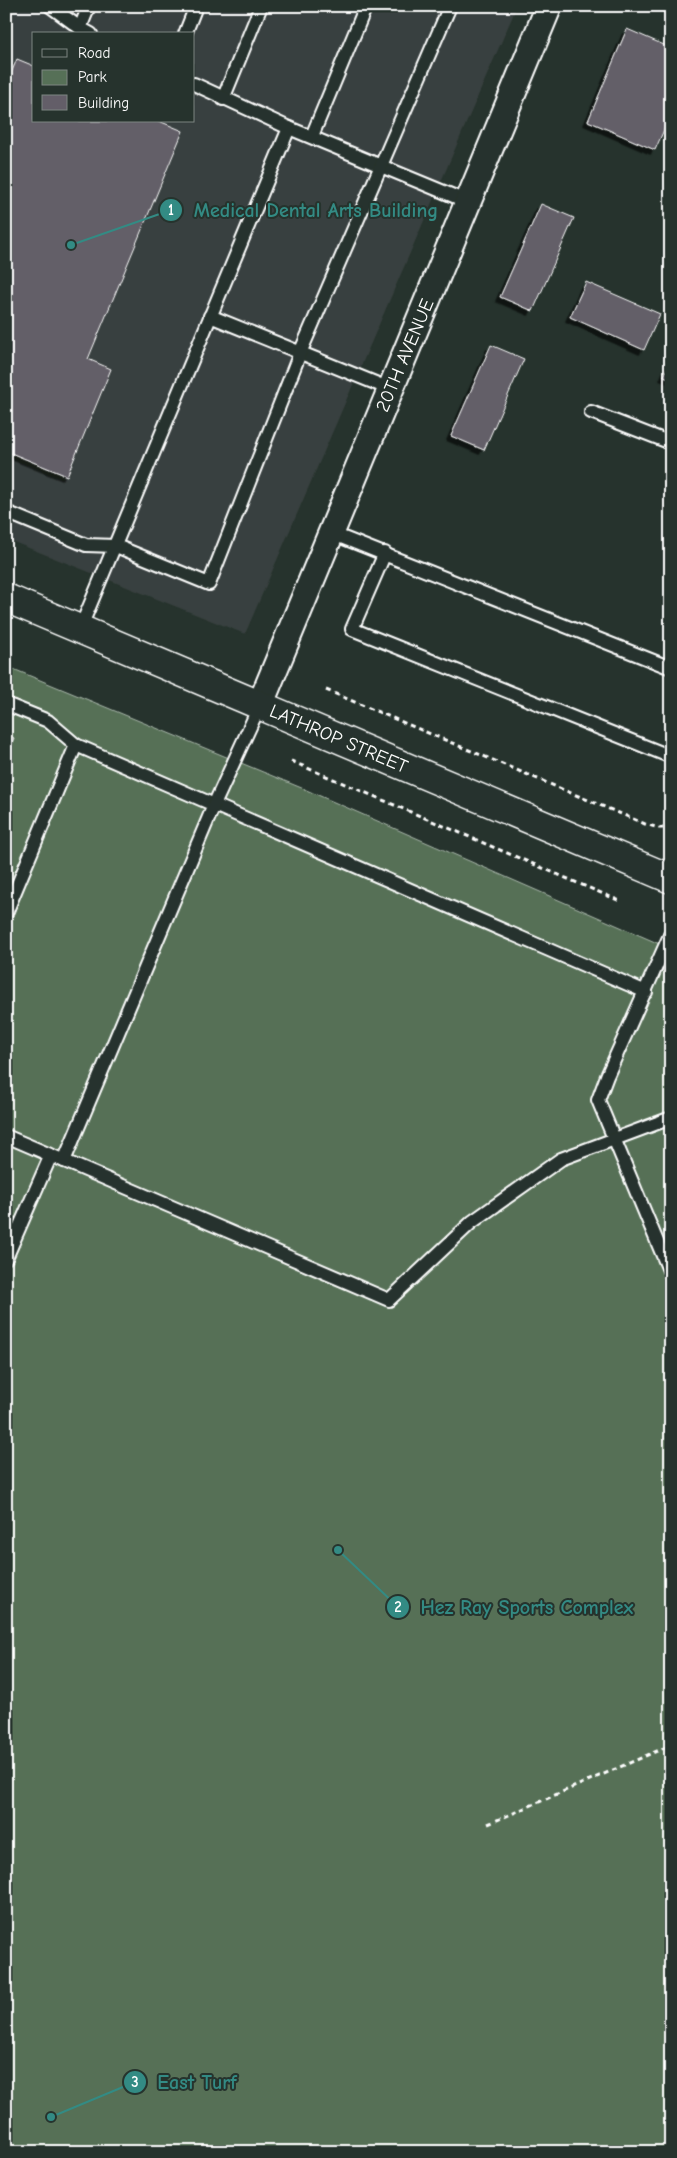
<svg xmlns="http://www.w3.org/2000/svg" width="677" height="2158" viewBox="0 0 677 2158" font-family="'Comic Neue',sans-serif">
<defs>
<filter id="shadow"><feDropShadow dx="-4.5" dy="4.5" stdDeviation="0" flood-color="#0009"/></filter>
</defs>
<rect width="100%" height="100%" fill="#26332d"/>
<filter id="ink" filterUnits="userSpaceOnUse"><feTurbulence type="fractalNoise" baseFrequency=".02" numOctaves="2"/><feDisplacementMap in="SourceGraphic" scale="10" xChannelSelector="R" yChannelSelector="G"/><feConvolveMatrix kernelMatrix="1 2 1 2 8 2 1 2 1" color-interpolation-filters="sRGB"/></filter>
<g filter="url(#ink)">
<path fill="#38403f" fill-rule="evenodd" d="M6 6H517L245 634 6 539ZM34 34H194V121H34Z"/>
<path fill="#567057" stroke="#aab8ab" d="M6 666 304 789 671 949V2152H6Z"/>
<g fill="#635e68" stroke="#fff" filter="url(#shadow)">
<path d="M627 29 671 48V114L655 150 588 121Z"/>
<path d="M17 59 34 66V121H159L183 131 88 359 111 369 67 476 6 451V85Z"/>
<path d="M541 204 574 218 533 311 500 297Z"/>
<path d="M586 282 660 314 644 350 570 317Z"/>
<path d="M491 345 524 359 484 450 451 436Z"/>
<path d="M671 359V379L664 376Z"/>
<path d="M6 735 14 738 6 755Z"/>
</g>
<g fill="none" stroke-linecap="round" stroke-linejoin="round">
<defs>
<g id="service">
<path d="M50 6 80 28 91 34"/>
<path d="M80 28 89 6"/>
<path d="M185 34 196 6"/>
<path d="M223 99 261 6"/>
<path d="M289 128 468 202"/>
<path d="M312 136 366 6"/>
<path d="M210 316 390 389"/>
<path d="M591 412 671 443"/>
<path d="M6 512 86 545 116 546 209 584 300 353 450 6"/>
<path d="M331 533 671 668"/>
<path d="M385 553 352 629 669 756 671 753"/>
<path d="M80 629 289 128 194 84"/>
<path d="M6 704 48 721 76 745 646 992"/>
<path d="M6 913 76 745"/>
<path d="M671 933 607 1076 598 1100 671 1275"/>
<path d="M6 1136 389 1300 472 1222 561 1159 671 1118"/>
<path d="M64 1161 214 805 260 705"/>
<path d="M6 1258 51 1155"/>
</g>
<path id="minor" d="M260 705 549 6"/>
<path id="secondary" d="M6 598 671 879"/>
</defs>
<use href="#service" stroke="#fff" stroke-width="16"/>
<use href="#minor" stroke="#fff" stroke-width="29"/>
<use href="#secondary" stroke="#fff" stroke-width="31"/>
<g stroke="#fff" stroke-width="3" stroke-dasharray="5 4" stroke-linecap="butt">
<path d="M326 690 645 824 659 828H671"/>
<path d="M291 761 620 901"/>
<path d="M488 1824 671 1745"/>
</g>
<use href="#service" stroke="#26332d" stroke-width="12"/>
<use href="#minor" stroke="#26332d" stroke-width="25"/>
<use href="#secondary" stroke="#26332d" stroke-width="28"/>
</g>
</g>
<g text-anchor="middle" stroke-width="4" stroke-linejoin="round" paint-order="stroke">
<g font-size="19" fill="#fff" stroke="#26332d">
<text transform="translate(404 355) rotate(-67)" y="7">20TH AVENUE</text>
<text transform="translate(339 738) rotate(23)" y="7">LATHROP STREET</text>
</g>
</g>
<path fill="none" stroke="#338b84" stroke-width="2" d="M71 245L171 210M338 1550L398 1607M51 2117L135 2082"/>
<g fill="#338b84" stroke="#26332d" stroke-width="2">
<circle cx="71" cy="245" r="5"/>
<circle cx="338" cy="1550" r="5"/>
<circle cx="51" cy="2117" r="5"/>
<circle cx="171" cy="210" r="12"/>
<circle cx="398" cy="1607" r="12"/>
<circle cx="135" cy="2082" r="12"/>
</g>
<g font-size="15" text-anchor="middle" font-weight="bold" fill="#fff">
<text x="171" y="215">1</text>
<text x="398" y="1612">2</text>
<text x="135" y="2087">3</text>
</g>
<g font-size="20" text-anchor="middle" font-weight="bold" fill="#338b84" stroke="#26332d" stroke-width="4" stroke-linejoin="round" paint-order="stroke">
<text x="316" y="217">Medical Dental Arts Building</text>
<text x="527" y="1614">Hez Ray Sports Complex</text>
<text x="197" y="2089">East Turf</text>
</g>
<rect width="677" height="2158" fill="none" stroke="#26332d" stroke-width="25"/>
<rect x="12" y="12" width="652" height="2133" fill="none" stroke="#fff" stroke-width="2" filter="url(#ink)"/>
<rect x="32" y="32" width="162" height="90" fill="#26332d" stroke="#7d8581"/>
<rect x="42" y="49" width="25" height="8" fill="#26332d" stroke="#7d8581"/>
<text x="78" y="58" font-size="15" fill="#ffffff">Road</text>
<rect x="42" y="70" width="25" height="15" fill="#567057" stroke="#7d8581"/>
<text x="78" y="82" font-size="15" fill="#ffffff">Park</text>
<rect x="42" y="95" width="25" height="15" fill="#635e68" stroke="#7d8581"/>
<text x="78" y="108" font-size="15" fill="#ffffff">Building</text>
</svg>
